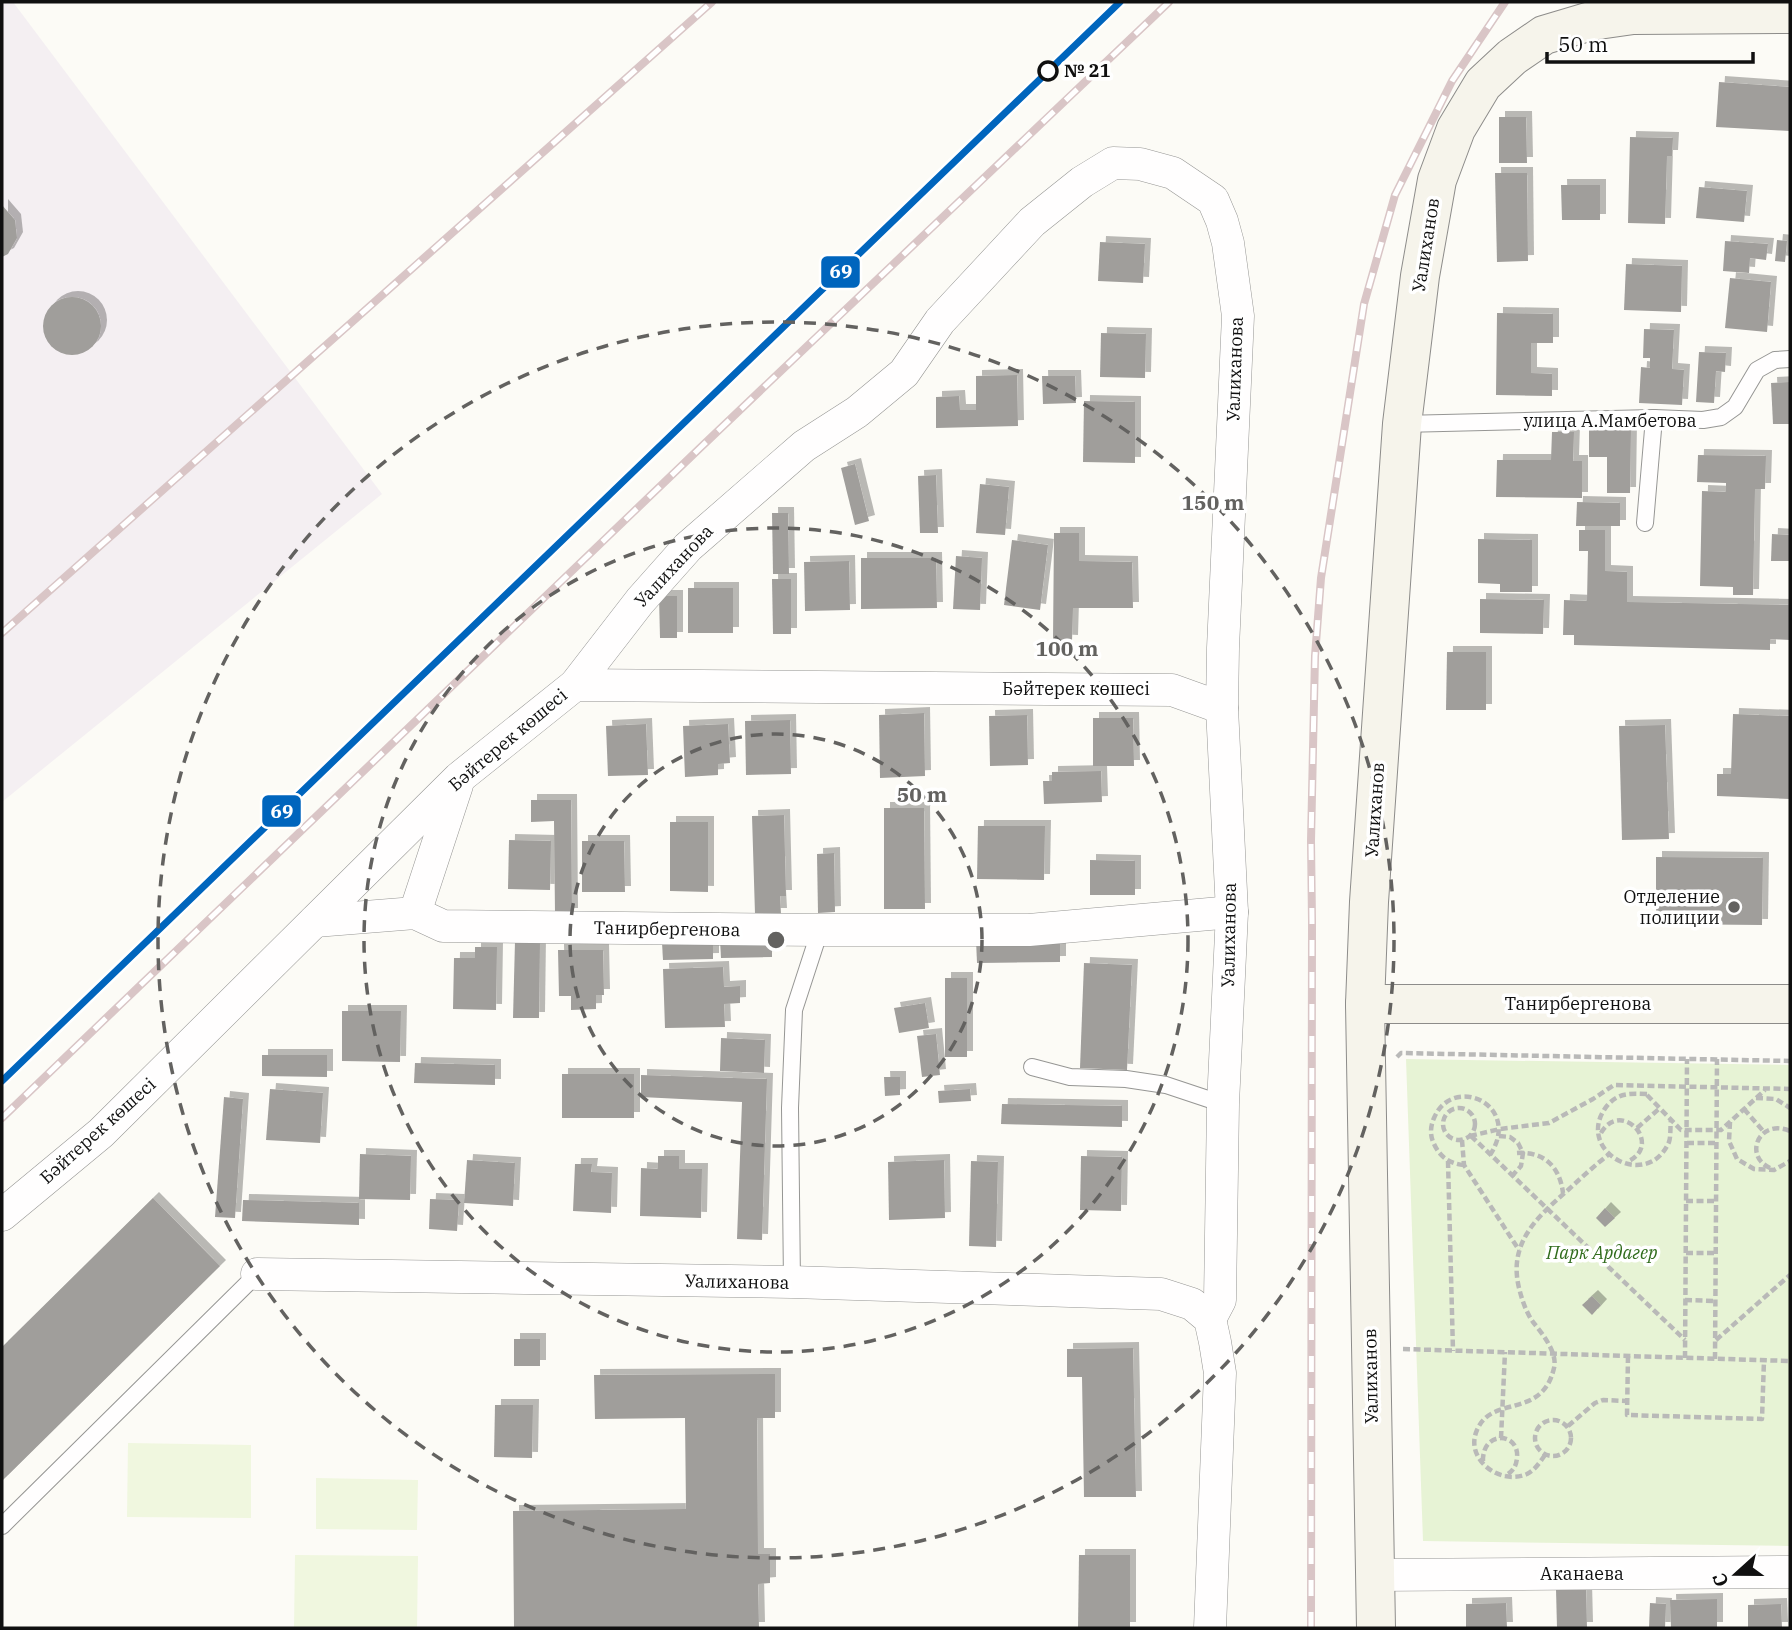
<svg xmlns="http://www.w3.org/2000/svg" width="1792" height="1630" viewBox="0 0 1792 1630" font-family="'IBM Plex Serif',serif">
<defs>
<filter id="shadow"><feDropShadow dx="6" dy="-6" stdDeviation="0" flood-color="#0004"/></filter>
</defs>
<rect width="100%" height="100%" fill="#fcfbf6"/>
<path fill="#f4eff2" d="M2 2H13L382 494 2 802Z"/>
<path fill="#e7f3d5" d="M1406 1059 1790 1065V1546L1423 1541Z"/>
<g fill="#f0f7df">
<path d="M128 1443 251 1445V1518L127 1517Z"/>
<path d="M316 1478 418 1480 417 1530 316 1529Z"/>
<path d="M295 1555 418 1556 417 1628H294Z"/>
</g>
<g fill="#a09e9b" filter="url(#shadow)">
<path d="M1719 82 1790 87V131L1716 127Z"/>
<path d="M1499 117H1526L1527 163H1499Z"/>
<path d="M1630 137 1673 138 1672 156H1667L1665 224 1628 223Z"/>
<path d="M1495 173H1527L1528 261 1497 262Z"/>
<path d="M1561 185H1600V220H1562Z"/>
<path d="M1699 187 1747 191 1744 222 1696 218Z"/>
<path d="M2 205 15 220 17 238 8 254 2 257Z"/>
<path d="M1777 240 1787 241 1785 262 1775 261Z"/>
<path d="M1725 241 1768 244 1766 260 1750 258 1749 273 1723 271Z"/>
<path d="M1100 242 1145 244 1143 283 1098 281Z"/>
<path d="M1626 264 1682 266 1681 312 1624 310Z"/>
<path d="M1730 278 1771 282 1767 332 1725 328Z"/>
<circle cx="72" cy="326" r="29"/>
<path d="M1497 313 1553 314V343H1531V373L1552 374V396L1496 395Z"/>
<path d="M1644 329 1674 330 1672 369 1684 370 1682 405 1639 403 1641 367 1650 368V358H1643Z"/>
<path d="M1101 333 1146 334 1145 378 1100 377Z"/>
<path d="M1699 352 1726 353 1725 372 1716 371 1714 403 1696 402Z"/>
<path d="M1017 375 1018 426 936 428V397L959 396 960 410H976V376Z"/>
<path d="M1042 376H1075L1076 403 1043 404Z"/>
<path d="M1790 382V424H1773L1771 383Z"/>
<path d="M1084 401 1135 402V463L1083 462Z"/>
<path d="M1589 428H1631L1630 493H1607V457H1589Z"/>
<path d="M1552 432H1574L1573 461H1582V498L1496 497 1497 460H1551Z"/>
<path d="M1698 455 1766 456 1765 489H1755L1753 595H1733V587L1700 586 1702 491 1726 492V483L1697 482Z"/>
<path d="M855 464 869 521 855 525 841 468Z"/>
<path d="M936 475 938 533H920L918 476Z"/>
<path d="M980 484 1009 487 1005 535 976 533Z"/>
<path d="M1577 502 1620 503V526H1576Z"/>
<path d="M772 513H788L789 574H773Z"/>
<path d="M1579 530H1605V571L1627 572V602L1790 605V640L1770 639V650L1574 645V635H1563L1564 600 1587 601 1588 551H1579Z"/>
<path d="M1054 533H1079V561L1132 562 1133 608H1073L1072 641 1053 640Z"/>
<path d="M1772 534 1790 535V561H1771Z"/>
<path d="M1478 539 1532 540V592H1500V584L1478 583Z"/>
<path d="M1012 540 1048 545 1040 610 1004 605Z"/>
<path d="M956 556 982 558 980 610 953 609Z"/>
<path d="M861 558H936L937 608 861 609Z"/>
<path d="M849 561 850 610 805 611 804 562Z"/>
<path d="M772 579H791V634H773Z"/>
<rect x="688" y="588" width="45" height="45"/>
<path d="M659 596H677V638H660Z"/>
<path d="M1480 599 1544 600 1543 634 1480 633Z"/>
<path d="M1447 652H1486V710H1446Z"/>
<path d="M924 713 925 776 880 778 879 715Z"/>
<path d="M1733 714 1790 716V799L1717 796V774H1731Z"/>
<path d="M1027 715 1028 765 990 766 989 716Z"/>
<path d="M1093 718H1133L1134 766H1093Z"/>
<path d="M790 720 791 774 746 775 745 721Z"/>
<path d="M646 724 648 775 608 776 606 726Z"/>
<path d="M728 724 730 763 718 764V775L685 777 683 726Z"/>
<path d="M1665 725 1669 839 1622 840 1619 726Z"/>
<path d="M1101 771 1102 802 1044 804 1043 781H1052V772Z"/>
<path d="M531 800H571L572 914H555L554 821 531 822Z"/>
<path d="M884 808H924L925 909H884Z"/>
<path d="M784 815 786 896H780L781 914H755L752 816Z"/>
<path d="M670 822H708V892L670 891Z"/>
<path d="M978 826H1045L1044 880 977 879Z"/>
<path d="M509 840 551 841 550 890 508 889Z"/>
<path d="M582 841H624L625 892H582Z"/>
<path d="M834 853 835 912 818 913 817 854Z"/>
<path d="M1656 857 1763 858 1762 925 1656 924Z"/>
<path d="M1090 860 1135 861V895H1090Z"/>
<path d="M772 939V957L721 958 720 940Z"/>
<path d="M976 940H1060V962L977 963Z"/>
<path d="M515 941 540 942 539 1018H513Z"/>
<path d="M713 941V959L663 960 662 943Z"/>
<path d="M475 947H497L496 1010 453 1009 454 958H475Z"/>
<path d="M558 950H603L604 995H596V1009L571 1010V996H559Z"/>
<path d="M1084 963 1132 965 1127 1070 1080 1068Z"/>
<path d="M723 967 724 987 740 986V1003L724 1004 725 1027 665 1028 663 969Z"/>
<rect x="945" y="978" width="22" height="79"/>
<path d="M925 1003 929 1028 899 1033 894 1008Z"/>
<path d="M342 1011H401L400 1062 342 1061Z"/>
<path d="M936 1034 940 1075 922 1077 917 1036Z"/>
<path d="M721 1038 765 1040 764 1073 720 1071Z"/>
<path d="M262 1055H327V1077L262 1076Z"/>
<path d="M415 1063 495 1065V1085L414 1083Z"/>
<rect x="562" y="1074" width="72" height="44"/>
<path d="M641 1075 767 1079 762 1240 737 1239 742 1102 641 1097Z"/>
<path d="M884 1077H900V1095L885 1096Z"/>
<path d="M270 1089 323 1093 320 1143 266 1140Z"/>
<path d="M970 1089 971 1101 939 1103 938 1091Z"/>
<path d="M224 1097 243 1099 235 1218 215 1217Z"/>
<path d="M1002 1104 1122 1106V1127L1001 1124Z"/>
<path d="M360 1154 411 1156 410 1200 359 1199Z"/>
<path d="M658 1156H679V1169H702L701 1218 640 1216 641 1168 658 1169Z"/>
<path d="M1081 1156 1122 1157 1121 1211 1080 1210Z"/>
<path d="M467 1160 515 1163 513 1206 464 1203Z"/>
<path d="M944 1160 945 1218 889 1220 888 1162Z"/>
<path d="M971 1161 998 1162 996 1247 969 1246Z"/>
<path d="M575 1164H592L591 1172 612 1173 611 1213 573 1211Z"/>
<path d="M153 1198 220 1266 2 1481V1347Z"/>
<path d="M430 1199 459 1200 457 1231 429 1229Z"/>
<path d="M243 1200 359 1203V1225L242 1221Z"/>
<path d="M1605 1208 1615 1218 1605 1227 1596 1218Z"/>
<path d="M1592 1296 1601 1305 1592 1315 1582 1305Z"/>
<rect x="514" y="1339" width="26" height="27"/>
<path d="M1133 1348 1136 1497H1084L1082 1377H1067V1349Z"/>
<path d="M775 1374V1418H757L758 1554H770V1583L758 1584 759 1628H514L513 1511 686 1509 685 1418 595 1419 594 1375Z"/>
<path d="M495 1405H533L532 1458 494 1457Z"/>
<path d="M1079 1555H1130V1628H1078Z"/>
<path d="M1556 1589H1586L1587 1628H1557Z"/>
<path d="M1717 1599V1628H1671L1670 1600Z"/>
<path d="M1506 1603 1507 1628H1466V1604Z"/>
<path d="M1650 1603 1666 1604 1665 1628H1649Z"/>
<path d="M1781 1604 1782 1628H1748V1605Z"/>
</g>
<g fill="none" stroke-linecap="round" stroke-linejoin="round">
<defs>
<g id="lane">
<path d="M1402 424 1654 418 1703 420 1721 417 1735 407 1757 370 1775 360 1790 359"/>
<path d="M1645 523 1654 418"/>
<path d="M1032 1067 1070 1077 1126 1079 1166 1085 1223 1104"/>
<path d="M792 1282 790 1108 794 1010 820 930"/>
<path d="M2 1526 257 1274"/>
</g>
<g id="street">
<path d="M575 685 640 601 688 547 804 446 857 412 904 373 940 321 1032 222 1082 182 1113 163 1140 164 1173 173 1213 200 1222 221 1228 243 1238 316 1223 648 1222 708 1232 912 1223 1104 1220 1300 1210 1319"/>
<path d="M415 913 457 785"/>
<path d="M315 921 415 913 443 926 820 930H1029L1232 912"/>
<path d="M2 1215 101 1133 459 778 575 685 1172 690 1222 708"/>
<path d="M257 1274 792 1282 1161 1294 1192 1304 1210 1319 1215 1342 1220 1373 1210 1628"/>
<path d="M1374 1575 1790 1572"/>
</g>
<g id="secondary">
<path d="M1365 1004H1790"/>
<path d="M1376 1628 1365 1004 1369 902 1402 424 1420 276 1437 180 1456 129 1483 84 1512 57 1544 35 1591 21 1633 15 1790 14"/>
</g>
</defs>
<use href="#lane" stroke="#969694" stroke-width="18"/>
<use href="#street" stroke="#969694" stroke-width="33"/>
<use href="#secondary" stroke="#8d8c8a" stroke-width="40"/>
<g stroke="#b9b9b8" stroke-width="4.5" stroke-dasharray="7 3.5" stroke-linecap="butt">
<path d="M1397 1057 1401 1053 1790 1061"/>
<path d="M1647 1094C1628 1093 1615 1093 1604 1110 1577 1153 1648 1191 1669 1142 1671 1136 1670 1127 1671 1120"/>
<path d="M1647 1095 1681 1130H1721L1765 1090"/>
<path d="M1756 1098 1776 1099 1790 1108"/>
<circle cx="1459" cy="1124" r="16"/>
<path d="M1744 1109 1764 1132"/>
<path d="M1730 1122 1729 1141 1737 1159 1754 1169 1774 1170 1790 1161"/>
<path d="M1637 1128 1660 1108"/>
<path d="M1601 1133C1621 1098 1665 1145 1627 1162"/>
<path d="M1470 1136 1500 1129 1549 1123 1593 1099 1614 1085 1790 1089"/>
<path d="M1471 1136 1685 1340"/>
<path d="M1499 1136 1510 1137 1518 1143 1523 1153 1521 1166 1512 1176"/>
<path d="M1462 1140 1464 1165 1519 1250"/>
<path d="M1687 1143H1717"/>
<path d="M1517 1153C1545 1151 1560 1168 1563 1193"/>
<path d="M1448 1161 1453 1351"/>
<path d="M1464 1165C1450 1164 1440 1157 1434 1144 1430 1136 1430 1127 1434 1118 1453 1073 1523 1105 1490 1155"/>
<path d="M1770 1168C1743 1156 1759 1118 1790 1131"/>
<path d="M1686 1201H1716"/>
<path d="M1686 1253H1716"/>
<path d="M1685 1300 1715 1301"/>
<path d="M1716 1340 1790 1275"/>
<path d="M1403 1349 1790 1361"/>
<path d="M1628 1356 1627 1415 1762 1419 1764 1360"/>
<path d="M1685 1358 1687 1059"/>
<path d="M1715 1359 1717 1059"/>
<circle cx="1553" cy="1438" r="18"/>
<path d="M1568 1426 1595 1403 1603 1400 1627 1401"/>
<path d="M1501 1438 1505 1352"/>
<path d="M1545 1455C1540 1462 1535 1470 1527 1474 1500 1486 1464 1459 1477 1430 1492 1394 1542 1420 1554 1368 1558 1353 1542 1333 1533 1322 1526 1312 1522 1300 1519 1288 1508 1243 1537 1217 1568 1190 1581 1178 1594 1166 1608 1155"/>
<path d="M1483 1461C1482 1430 1520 1432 1517 1458 1516 1467 1513 1471 1505 1476"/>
</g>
<use href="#lane" stroke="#fffefe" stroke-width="16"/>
<use href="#street" stroke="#fffefe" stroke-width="32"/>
<use href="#secondary" stroke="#f6f4eb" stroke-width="38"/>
<defs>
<g id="rail">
<path d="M2 633 712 2"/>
<path d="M2 1118 700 448 1169 2"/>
<path d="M1311 1628 1312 922 1311 841 1315 656 1321 578 1364 304 1395 195 1452 81 1505 2"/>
</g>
</defs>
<use href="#rail" stroke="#d9c5c6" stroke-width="8"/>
<use href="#rail" stroke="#fff" stroke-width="5" stroke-dasharray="16" stroke-linecap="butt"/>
<defs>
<path id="rail-1" d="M2 1081 1120 2"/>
</defs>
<use href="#rail-1" stroke="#fff" stroke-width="12"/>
<use href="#rail-1" stroke="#0065bd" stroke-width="7"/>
</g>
<g fill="none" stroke="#636260" stroke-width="3.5" stroke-dasharray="12 9">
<circle cx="776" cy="940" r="206"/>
<circle cx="776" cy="940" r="412"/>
<circle cx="776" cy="940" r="618"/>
</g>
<circle fill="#fff" stroke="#101010" stroke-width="3.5" cx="1048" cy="71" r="9"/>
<circle fill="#636260" stroke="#fff" stroke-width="2.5" cx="1734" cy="907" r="7"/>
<g text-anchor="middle" stroke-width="7" stroke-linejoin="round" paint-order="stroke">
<g font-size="18" font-weight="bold" fill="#101010" stroke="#fff" text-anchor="start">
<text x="1064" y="77">№ 21</text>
</g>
<g font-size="18" fill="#101010" stroke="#fff">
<text transform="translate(1426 245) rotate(-81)" y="6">Уалиханов</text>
<text transform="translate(1235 369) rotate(-88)" y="6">Уалиханова</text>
<text x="1610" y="427">улица А.Мамбетова</text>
<text transform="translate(674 566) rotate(-47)" y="6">Уалиханова</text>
<text x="1076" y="695">Бәйтерек көшесі</text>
<text transform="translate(508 740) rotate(-40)" y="6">Бәйтерек көшесі</text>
<text transform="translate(1375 810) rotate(-86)" y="6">Уалиханов</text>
<text transform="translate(667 929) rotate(1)" y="6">Танирбергенова</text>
<text transform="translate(1229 935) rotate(-89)" y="6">Уалиханова</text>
<text x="1578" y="1010">Танирбергенова</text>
<text transform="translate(98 1131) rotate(-42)" y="6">Бәйтерек көшесі</text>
<text transform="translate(737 1282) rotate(1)" y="6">Уалиханова</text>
<text transform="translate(1371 1376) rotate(-91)" y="6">Уалиханов</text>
<text x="1582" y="1580">Аканаева</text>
</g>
<g font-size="18" fill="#101010" stroke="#fff" text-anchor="end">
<text x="1720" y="903">Отделение<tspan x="1720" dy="21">полиции</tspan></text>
</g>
<g font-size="18" font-style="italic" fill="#306c1c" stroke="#fff">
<text x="1602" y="1259">Парк Ардагер</text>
</g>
</g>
<circle cx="776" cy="940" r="10" fill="#636260" stroke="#fff" stroke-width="3.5"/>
<g font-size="21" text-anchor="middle" font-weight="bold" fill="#636260" stroke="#fff" stroke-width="7" stroke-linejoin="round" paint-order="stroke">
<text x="1213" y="510">150 m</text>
<text x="1067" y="656">100 m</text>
<text x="922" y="802">50 m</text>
</g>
<g stroke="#fff" stroke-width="2.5">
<rect x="820" y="255" width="41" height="34" rx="7" fill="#0065bd"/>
<rect x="261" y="794" width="41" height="34" rx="7" fill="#0065bd"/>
</g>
<g font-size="19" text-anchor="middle" font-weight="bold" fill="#fff">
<text x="841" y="278">69</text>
<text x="282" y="818">69</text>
</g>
<rect width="1792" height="1630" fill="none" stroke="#101010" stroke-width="7"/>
<g transform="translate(1736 1574) rotate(249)" stroke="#ffffff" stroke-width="5" paint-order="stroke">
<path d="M0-5L12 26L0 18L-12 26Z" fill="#101010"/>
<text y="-10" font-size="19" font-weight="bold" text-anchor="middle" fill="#101010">С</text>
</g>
<path d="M1547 52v10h206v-10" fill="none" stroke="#101010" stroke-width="3.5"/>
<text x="1558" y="52" font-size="21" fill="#101010" stroke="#ffffff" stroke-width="5" paint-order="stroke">50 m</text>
</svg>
